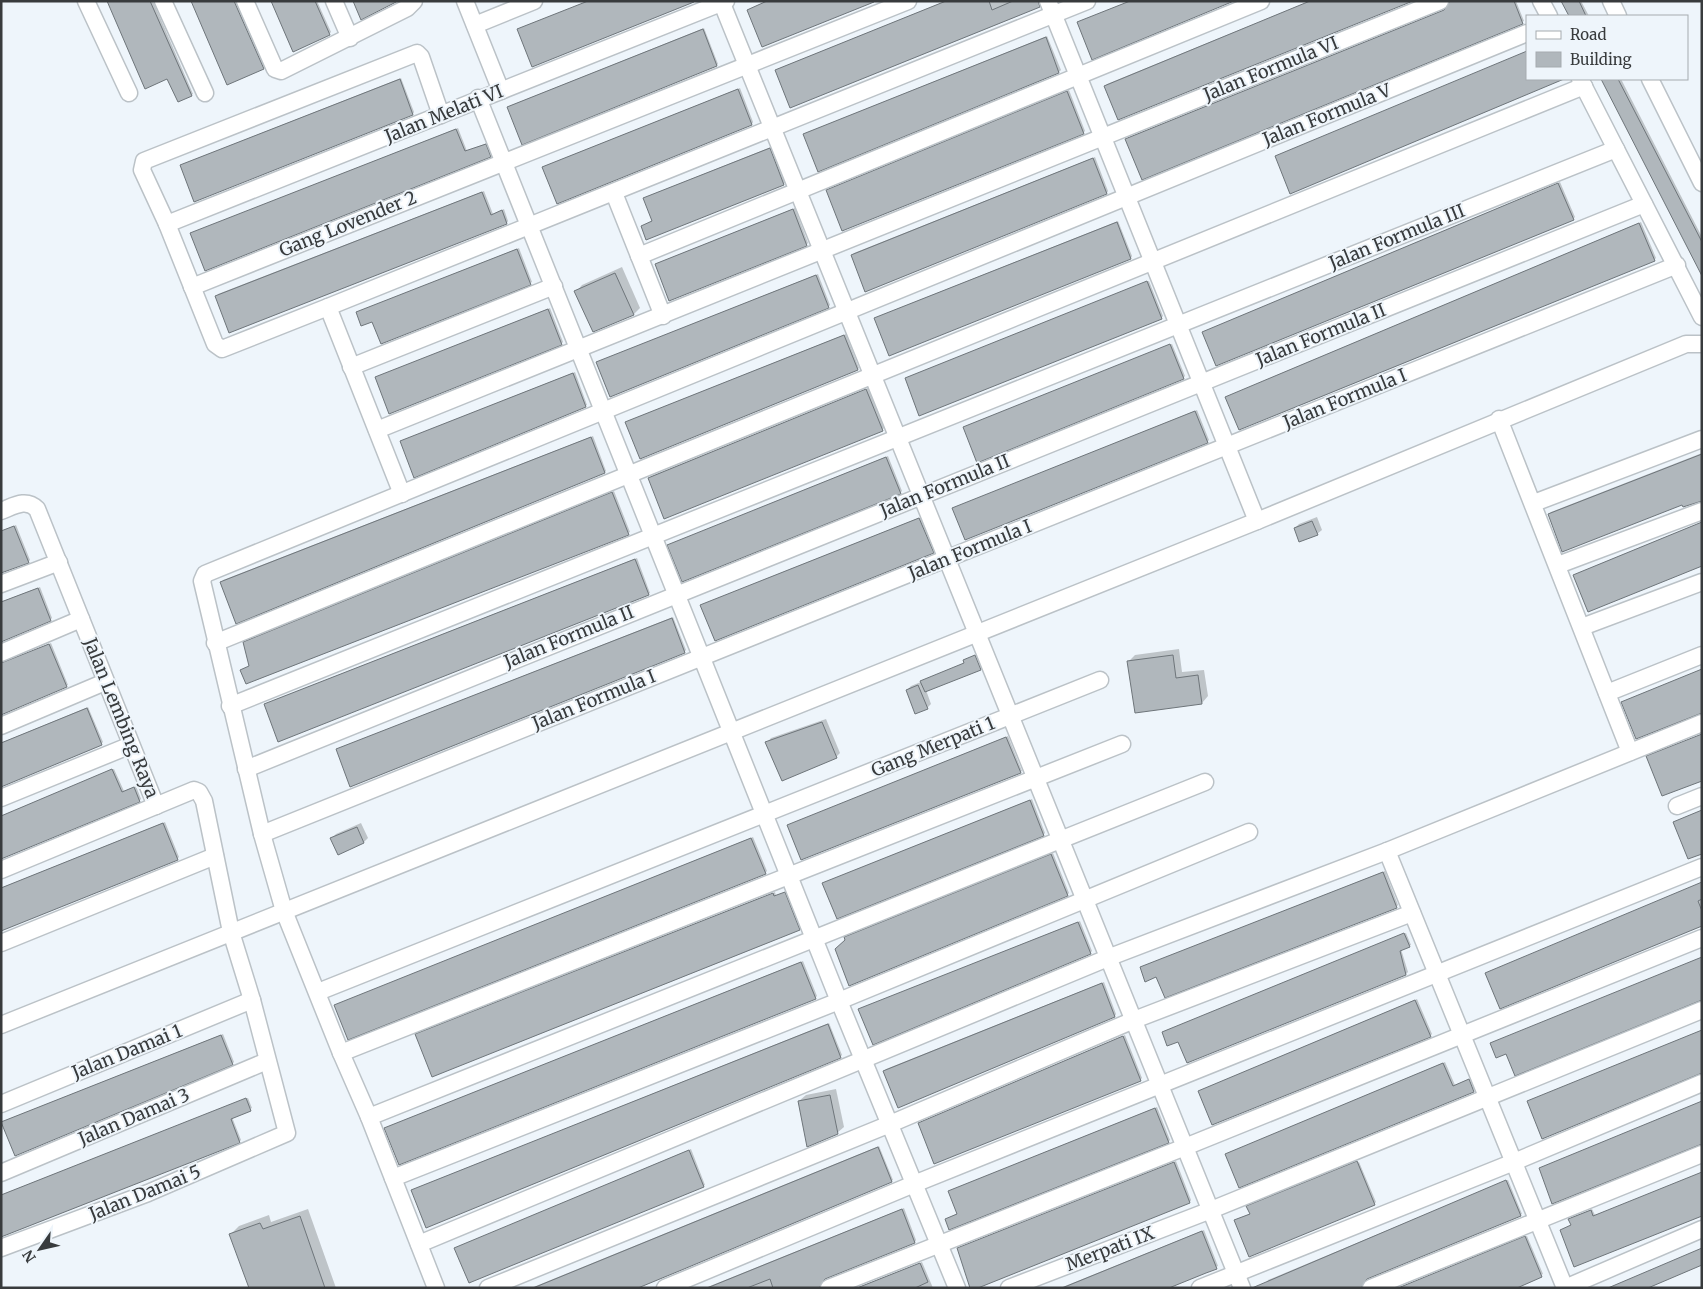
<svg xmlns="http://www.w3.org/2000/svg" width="1703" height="1289" viewBox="0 0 1703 1289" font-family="Merriweather,serif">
<rect width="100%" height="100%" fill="#eef5fb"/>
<g fill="#0003">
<path d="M108 1H153L193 94 191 95 168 77Z"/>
<path d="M191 1H236L265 66 263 68Z"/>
<path d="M273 1H317L331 32 329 34Z"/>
<path d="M946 1H1031L776 70 778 69Z"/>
<path d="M1310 1 1105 86 1107 84Z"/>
<path d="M1451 1H1516L1524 21 1143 178 1127 139 1129 137 1446 9Z"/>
<path d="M1562 1H1581L1589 16H1570Z"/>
<path d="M704 28 718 64 717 65 522 143 508 107 510 106Z"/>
<path d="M1047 36 1061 70 1059 72 819 170 805 134 806 133Z"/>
<path d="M401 78 414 112 413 114 195 201 183 164Z"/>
<path d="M1602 79H1621L1702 237V273Z"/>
<path d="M740 88 753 122 752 124 545 166Z"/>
<path d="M1069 90 1085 131 1083 133 843 229 829 189Z"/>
<path d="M458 128 467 151 487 143 492 154 194 232Z"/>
<path d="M771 147 785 182 784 184 642 226 653 220 644 198 646 197Z"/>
<path d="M1095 157 1108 191 1107 193 866 290 852 255 854 253Z"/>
<path d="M1560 182 1575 217 1573 219 1203 332Z"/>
<path d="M484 191 493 214 504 209 508 221 507 223 230 331 217 296 218 294Z"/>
<path d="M795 208 808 243 807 244 670 300 658 263Z"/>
<path d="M1118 221 1132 256 1131 258 890 354 877 317Z"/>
<path d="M1641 222 1656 258 1654 260 1227 397Z"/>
<path d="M519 248 532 282 530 283 373 321 357 312Z"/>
<path d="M622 267 640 308 634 314 576 292 582 285Z"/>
<path d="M818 274 830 305 828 307 600 361Z"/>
<path d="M1149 281 1163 316 1161 318 906 378Z"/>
<path d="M550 308 563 342 561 344 376 377Z"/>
<path d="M846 334 859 368 858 369 628 421Z"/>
<path d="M1172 344 1185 376 1183 378 966 426Z"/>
<path d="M575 372 587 405 585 406 401 441Z"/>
<path d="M868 388 884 428 882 430 665 517 649 478 651 476Z"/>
<path d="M1197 410 1209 440 1207 442 954 508Z"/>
<path d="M593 436 606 471 605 472 237 622 222 582 223 580Z"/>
<path d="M1702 453V501L1549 514 1551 512Z"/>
<path d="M888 456 902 491 900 493 669 545Z"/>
<path d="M614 491 630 532 628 533 242 670 250 666 246 641Z"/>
<path d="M921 517 935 550 933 552 702 605Z"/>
<path d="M1317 517 1322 530 1317 534 1295 528 1299 524Z"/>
<path d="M1702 522V565L1574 575 1576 574Z"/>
<path d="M16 525 30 560 28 562 1 531Z"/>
<path d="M637 558 650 593 648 594 267 703Z"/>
<path d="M40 587 52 618 50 620 1 602Z"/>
<path d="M673 617 686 650 684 652 339 748Z"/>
<path d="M51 643 68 685 1 714V660L7 661Z"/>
<path d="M1179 649 1182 672 1204 670 1208 696 1202 703 1129 661 1135 655Z"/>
<path d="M977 654 982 668 926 690 931 704 927 708 907 690 911 686 970 662 964 661Z"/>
<path d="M88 707 103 742 101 744 1 743Z"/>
<path d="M826 719 840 753 836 757 767 743 771 738Z"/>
<path d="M1008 736 1022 771 1020 772 789 825Z"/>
<path d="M114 769 124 791 136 786 141 799 139 801 1 858V816Z"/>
<path d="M1032 799 1045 833 1043 835 826 882Z"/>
<path d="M165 822 179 857 177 859 1 888Z"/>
<path d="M361 823 368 838 364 842 332 838 336 834Z"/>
<path d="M753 837 767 871 765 873 336 1005Z"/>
<path d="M1053 853 1069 893 1067 895 848 943 847 936Z"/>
<path d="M1385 871 1398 905 1396 907 1157 976 1141 967Z"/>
<path d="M1702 882V925L1500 1007Z"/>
<path d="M775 892 776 896 787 892 801 927 799 929 418 1033Z"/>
<path d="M1080 921 1092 951 1090 953 862 1008Z"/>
<path d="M1406 933 1411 945 1401 949 1408 972 1406 974 1179 1040 1163 1032Z"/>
<path d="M803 961 817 996 815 998 387 1127Z"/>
<path d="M1104 982 1116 1014 1115 1016 898 1107 884 1071 886 1069Z"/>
<path d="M1417 999 1432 1034 1430 1036 1199 1091Z"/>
<path d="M829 1023 842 1055 840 1057 414 1189Z"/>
<path d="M223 1034 234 1062 232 1064 4 1121Z"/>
<path d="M1125 1035 1142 1078 1140 1080 934 1162 919 1123 921 1122Z"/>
<path d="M1445 1062 1455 1085 1471 1078 1475 1089 1240 1186 1228 1153Z"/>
<path d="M836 1089 844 1127 837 1133 799 1101 806 1095Z"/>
<path d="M248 1098 252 1108 232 1117 241 1140 239 1142 1 1237V1195Z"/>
<path d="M1157 1107 1170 1140 1168 1142 946 1219 958 1213 949 1191 951 1190Z"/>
<path d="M879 1146 893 1180 891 1181 634 1288H531Z"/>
<path d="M691 1149 705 1185 703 1186 455 1248Z"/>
<path d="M1176 1161 1191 1200 1190 1202 974 1288 958 1249 960 1247Z"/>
<path d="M1359 1162 1376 1202 1374 1204 1237 1219 1251 1213 1248 1207Z"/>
<path d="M1508 1180 1522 1214 1520 1215 1364 1280 1363 1288H1269L1267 1282 1268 1280Z"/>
<path d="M904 1208 916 1240 915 1242 825 1278 821 1288H705Z"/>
<path d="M308 1209 336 1288H250L231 1234 239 1226 269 1215 271 1222Z"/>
<path d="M1592 1209 1595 1215 1611 1209 1561 1230 1572 1224 1570 1219 1572 1217Z"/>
<path d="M1204 1230 1218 1266 1166 1288H1060Z"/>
<path d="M1527 1236 1543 1274 1513 1288H1398Z"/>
<path d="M922 1262 933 1288H856Z"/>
</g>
<g fill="#b0b7bc" stroke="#6e757a">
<path d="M107 1H150L192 96 178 102 167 79 145 89Z"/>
<path d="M191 1H234L264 69 227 85Z"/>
<path d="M271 1H315L330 35 293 52Z"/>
<path d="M353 1H398L361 20Z"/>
<path d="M588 1H694V2L532 67 517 29Z"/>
<path d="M767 1H874V2L762 47 747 10Z"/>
<path d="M946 1H989L992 10 1013 1H1038L1040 7 790 108 775 70Z"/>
<path d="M1130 1H1234L1092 60 1077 22Z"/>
<path d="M1310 1H1413L1118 120 1104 86Z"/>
<path d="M1450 1H1514L1523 24 1142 180 1125 139 1444 10Z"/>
<path d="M1561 1H1579L1586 16H1569Z"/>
<path d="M703 29 717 66 522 145 507 107Z"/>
<path d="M1046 37 1059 73 818 172 803 134Z"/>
<path d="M1527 51V79H1564L1290 194 1275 156Z"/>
<path d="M400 79 413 115 194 202 180 165Z"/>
<path d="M1601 79H1618L1702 242V276Z"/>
<path d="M738 89 752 125 557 204 542 167Z"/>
<path d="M1067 91 1084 134 842 231 826 190Z"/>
<path d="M456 129 465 151 486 144 491 157 205 271 190 233Z"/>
<path d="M770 148 784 185 646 240 641 226 652 221 643 198Z"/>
<path d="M1093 158 1107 194 865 292 851 255Z"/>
<path d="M1558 183 1574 220 1216 366 1202 332Z"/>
<path d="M482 192 491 215 502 210 507 224 229 333 215 296Z"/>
<path d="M793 209 807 246 669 301 655 264Z"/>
<path d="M1117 222 1131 259 889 356 874 318Z"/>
<path d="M1639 223 1655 261 1239 430 1225 397Z"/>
<path d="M517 249 531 285 381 344 372 322 361 326 356 312Z"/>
<path d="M615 273 634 315 593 332 574 291Z"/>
<path d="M816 275 829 308 610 397 596 362Z"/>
<path d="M1147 281 1162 319 919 416 905 378Z"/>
<path d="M548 309 562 345 389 414 375 377Z"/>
<path d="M844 335 858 370 640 459 625 422Z"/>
<path d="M1170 344 1184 379 977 463 963 427Z"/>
<path d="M573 373 586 407 414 478 400 441Z"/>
<path d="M866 389 883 431 664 519 648 478Z"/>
<path d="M1195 411 1208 443 965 540 952 508Z"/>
<path d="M591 437 605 473 236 624 220 582Z"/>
<path d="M1702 454V501L1683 507 1682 505 1562 552 1548 514Z"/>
<path d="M886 457 901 494 682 582 667 545Z"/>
<path d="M612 492 629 535 246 684 240 670 249 666 243 642Z"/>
<path d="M919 518 934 553 715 641 700 605Z"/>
<path d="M1312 521 1318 535 1299 542 1294 528Z"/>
<path d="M1702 522V566L1588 612 1573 575Z"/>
<path d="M14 526 29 563 1 573V531Z"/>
<path d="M635 559 649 595 278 742 264 704Z"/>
<path d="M38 588 51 621 1 642V602Z"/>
<path d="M672 618 685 653 350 787 336 749Z"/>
<path d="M49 644 67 687 1 715V663Z"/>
<path d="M975 655 981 670 925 692 920 681 964 663 963 660Z"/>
<path d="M1173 655 1176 678 1198 675 1202 704 1135 713 1127 661Z"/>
<path d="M1702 669V713L1636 739 1621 702Z"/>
<path d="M918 685 928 709 915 714 906 690Z"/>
<path d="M87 708 102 745 1 787V743Z"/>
<path d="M822 722 837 758 782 781 765 742Z"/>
<path d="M1702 734V781L1662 796 1646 756Z"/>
<path d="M1006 737 1021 773 801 860 787 825Z"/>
<path d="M112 769 122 792 134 787 140 802 1 859V816Z"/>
<path d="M1030 800 1044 836 837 919 822 883Z"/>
<path d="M1702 810V854L1688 859 1673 822Z"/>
<path d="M163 823 178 860 1 931V888Z"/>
<path d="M357 827 364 843 338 855 330 838Z"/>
<path d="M751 838 766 874 348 1040 334 1005Z"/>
<path d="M1051 854 1068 896 849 986 835 949 845 940 844 937Z"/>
<path d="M1383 872 1397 908 1165 998 1156 977 1145 982 1140 967Z"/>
<path d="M1702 882V899L1698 901 1702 911V926L1500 1009 1485 973Z"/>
<path d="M785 892 800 930 432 1077 415 1034 773 893 774 896Z"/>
<path d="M1078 922 1091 954 873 1045 858 1009Z"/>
<path d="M1404 933 1410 947 1400 951 1406 975 1187 1063 1178 1042 1167 1046 1162 1032Z"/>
<path d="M1702 957V1000L1515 1076 1506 1054 1496 1058 1490 1043Z"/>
<path d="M801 962 816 999 399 1165 384 1128Z"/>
<path d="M1102 983 1115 1017 898 1108 883 1071Z"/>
<path d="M1415 1000 1431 1037 1212 1125 1198 1091Z"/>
<path d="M828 1024 841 1058 426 1228 411 1190Z"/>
<path d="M1702 1030V1073L1542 1139 1527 1101Z"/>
<path d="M221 1035 233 1065 15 1156 1 1122Z"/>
<path d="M1123 1036 1141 1081 934 1164 918 1123Z"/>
<path d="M1443 1063 1453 1086 1469 1079 1474 1092 1239 1188 1225 1154Z"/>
<path d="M830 1095 838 1134 807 1147 798 1101Z"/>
<path d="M246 1098 251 1111 231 1119 240 1143 1 1237V1195Z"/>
<path d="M1702 1101V1144L1552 1204 1539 1168Z"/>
<path d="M1155 1108 1169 1143 949 1230 945 1219 957 1214 948 1191Z"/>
<path d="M878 1147 892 1182 684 1269 638 1288H533Z"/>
<path d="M689 1150 704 1187 469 1283 454 1248Z"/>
<path d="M1357 1161 1375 1205 1249 1257 1234 1220 1250 1214 1246 1206Z"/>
<path d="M1174 1162 1190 1203 978 1288H970L957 1248Z"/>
<path d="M1702 1172V1216L1574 1267 1560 1230 1571 1225 1568 1219 1591 1210 1593 1216Z"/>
<path d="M1506 1180 1521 1216 1367 1279 1361 1288H1252Z"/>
<path d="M902 1209 915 1243 825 1279 819 1288H773L770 1279 747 1288H707Z"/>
<path d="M300 1216 325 1288H249L229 1234 260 1223 263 1229Z"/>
<path d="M1202 1231 1217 1269 1206 1273 1169 1288H1062Z"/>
<path d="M1525 1236 1542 1277 1517 1288H1398Z"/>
<path d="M1702 1248V1265L1648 1288H1608Z"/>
<path d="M920 1263 928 1282 915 1288H857Z"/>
</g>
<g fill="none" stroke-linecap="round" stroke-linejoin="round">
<defs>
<g id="minor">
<path d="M86 1 129 93"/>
<path d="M163 1 205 93"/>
<path d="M245 1 275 69 281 71 407 8 414 1"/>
<path d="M334 1 350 38"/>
<path d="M465 1 501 91"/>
<path d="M721 1 1242 1288"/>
<path d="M1048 1 1257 521"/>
<path d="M1541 1 1549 16"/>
<path d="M1611 1 1618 16"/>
<path d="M475 25 534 1"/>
<path d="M1580 79 1702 317"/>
<path d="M1650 79 1702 183"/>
<path d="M478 98 839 1001 957 1288"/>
<path d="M441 115 421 57 417 53 144 161 142 170 167 224 215 344 222 349 328 307 1087 1"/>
<path d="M614 193 663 316"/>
<path d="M167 224 726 1"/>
<path d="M639 256 1261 1"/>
<path d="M192 287 908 1"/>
<path d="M328 307 402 494"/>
<path d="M351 367 554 286"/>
<path d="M1499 419 1630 752"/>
<path d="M377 430 1440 1"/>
<path d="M1534 503 1702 439"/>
<path d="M1 511C14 506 26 498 37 509L156 806"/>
<path d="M1558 565 1702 511"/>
<path d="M1 584 59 562"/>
<path d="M1582 627 1702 582"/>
<path d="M215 643 1584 86"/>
<path d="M1 653 81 619"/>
<path d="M1607 693 1702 655"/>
<path d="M230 706 1616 149"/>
<path d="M1 726 105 682"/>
<path d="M246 769 1644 204"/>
<path d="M1 798 131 745"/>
<path d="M1677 806 1702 796"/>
<path d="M262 834 1677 265"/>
<path d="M1387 851 1565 1288"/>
<path d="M1 870 194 790 199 792 204 801 231 932 252 1000 287 1133 148 1193 1 1248"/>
<path d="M1 943 215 856"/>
<path d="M318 992 1100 680"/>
<path d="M1 1025 1257 521 1686 344H1702"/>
<path d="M341 1053 1122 744"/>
<path d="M1 1104 252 1000"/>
<path d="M369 1117 1205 782"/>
<path d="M1 1173 267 1061"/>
<path d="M393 1178 839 1001 1249 832"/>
<path d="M419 1244 1110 957 1387 851 1702 723"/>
<path d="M436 1288 369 1117 341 1053 284 911 262 834 202 581 205 574 1527 33"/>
<path d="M488 1288 890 1124 1134 1020 1412 913"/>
<path d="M665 1288 914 1184 1702 867"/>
<path d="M829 1288 1185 1147 1702 938"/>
<path d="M1009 1288 1211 1210 1702 1010"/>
<path d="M1200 1288 1514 1162 1702 1083"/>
<path d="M1371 1288 1702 1154"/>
<path d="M1565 1288 1702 1229"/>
</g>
</defs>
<use href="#minor" stroke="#bbc2c7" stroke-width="19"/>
<use href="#minor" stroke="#fff" stroke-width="16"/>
</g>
<g text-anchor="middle" stroke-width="4" stroke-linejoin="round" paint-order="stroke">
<g font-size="18" fill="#383b3d" stroke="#eef5fb">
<text transform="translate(1271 69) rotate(-22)" y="6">Jalan Formula VI</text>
<text transform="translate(444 114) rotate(-22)" y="6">Jalan Melati VI</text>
<text transform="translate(1327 115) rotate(-22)" y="6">Jalan Formula V</text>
<text transform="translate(348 224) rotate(-22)" y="6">Gang Lovender 2</text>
<text transform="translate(1397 237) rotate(-22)" y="6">Jalan Formula III</text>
<text transform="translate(1321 335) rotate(-22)" y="6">Jalan Formula II</text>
<text transform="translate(1345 399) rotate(-22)" y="6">Jalan Formula I</text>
<text transform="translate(945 486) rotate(-22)" y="6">Jalan Formula II</text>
<text transform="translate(970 550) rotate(-22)" y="6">Jalan Formula I</text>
<text transform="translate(569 637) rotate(-22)" y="6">Jalan Formula II</text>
<text transform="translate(594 700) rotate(-22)" y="6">Jalan Formula I</text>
<text transform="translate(121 718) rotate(68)" y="6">Jalan Lembing Raya</text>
<text transform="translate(933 747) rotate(-22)" y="6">Gang Merpati 1</text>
<text transform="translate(127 1052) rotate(-22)" y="6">Jalan Damai 1</text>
<text transform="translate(134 1117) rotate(-23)" y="6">Jalan Damai 3</text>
<text transform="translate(145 1193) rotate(-22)" y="6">Jalan Damai 5</text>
<text transform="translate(1110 1249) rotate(-21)" y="6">Merpati IX</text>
</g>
</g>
<rect width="1703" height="1289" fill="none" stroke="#383b3d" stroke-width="5"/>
<rect x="1526" y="15" width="162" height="65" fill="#eef5fb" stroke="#a5abaf"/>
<rect x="1536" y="31" width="25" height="8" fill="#ffffff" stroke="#a5abaf"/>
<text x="1570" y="40" font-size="15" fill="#383b3d">Road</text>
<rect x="1536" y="52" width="25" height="15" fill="#b0b7bc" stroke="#a5abaf"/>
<text x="1570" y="65" font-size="15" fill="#383b3d">Building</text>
<g transform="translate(40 1249) rotate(236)" stroke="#eef5fb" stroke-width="4" paint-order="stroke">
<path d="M0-4L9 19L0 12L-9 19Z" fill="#383b3d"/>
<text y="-8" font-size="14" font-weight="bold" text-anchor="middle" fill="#383b3d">N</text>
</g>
</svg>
